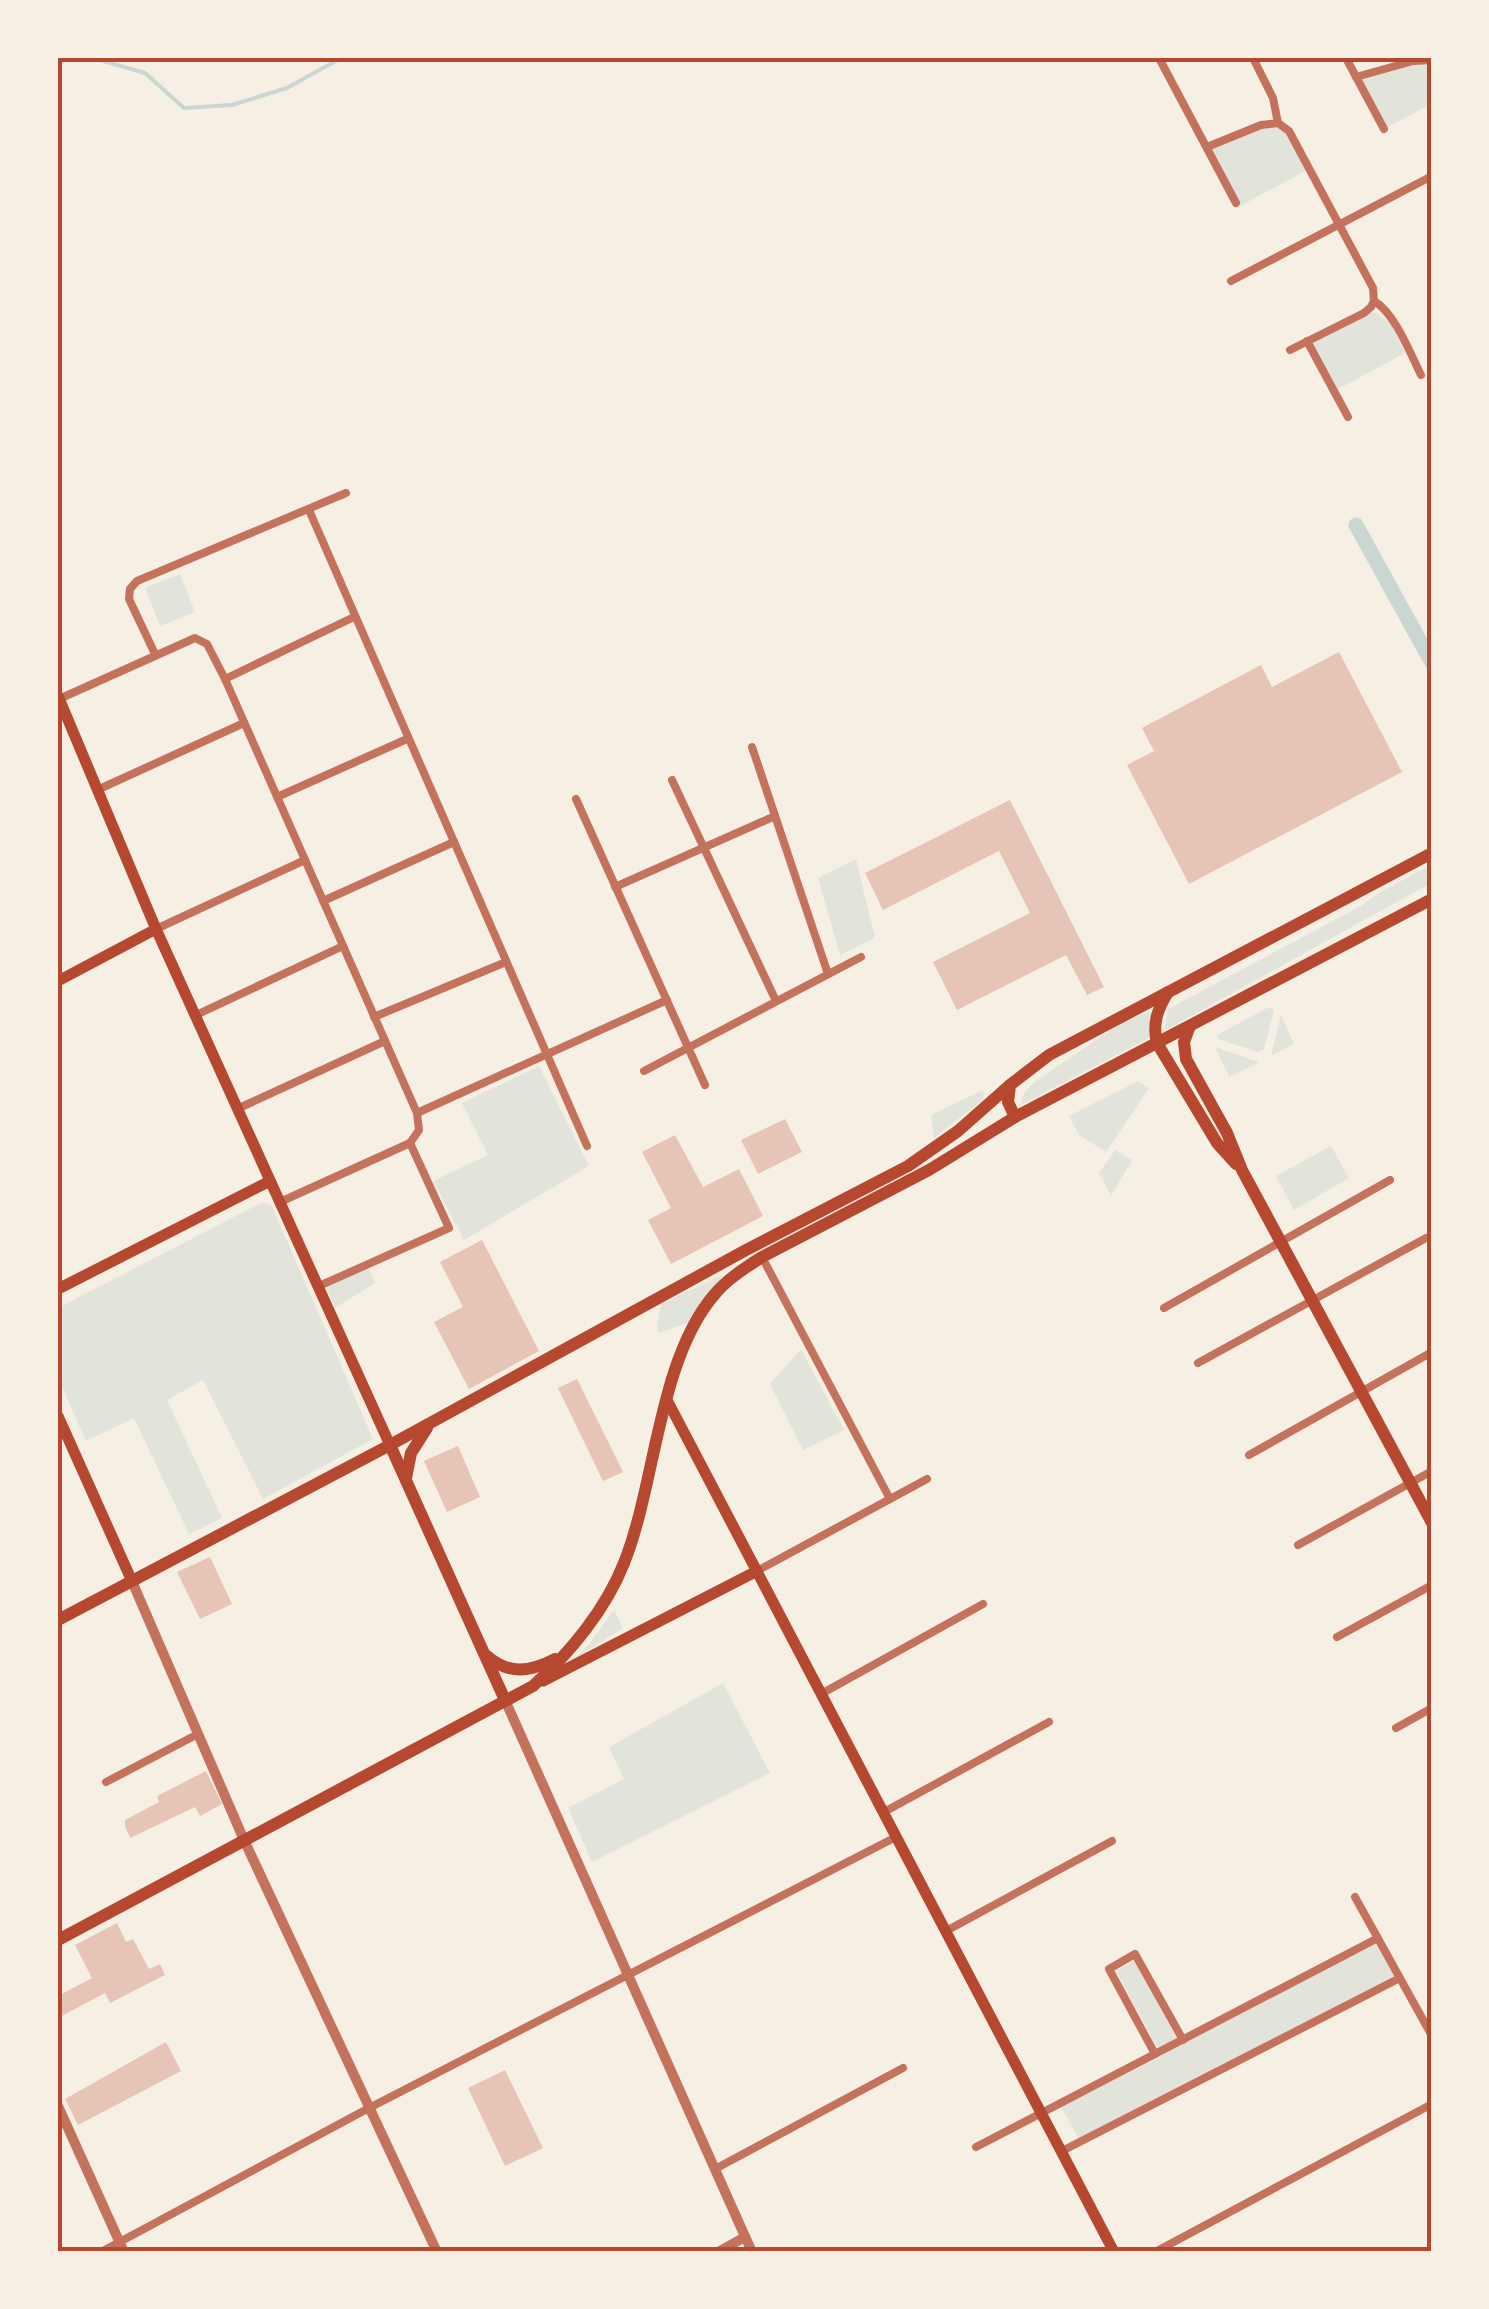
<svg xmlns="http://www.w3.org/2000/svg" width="1489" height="2309" viewBox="0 0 1489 2309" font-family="Bitter,serif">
<rect width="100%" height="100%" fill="#f6efe4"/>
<g fill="#e2e4dc">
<path d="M1413 63 1431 64V104L1386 128 1360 79Z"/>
<path d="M1271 125C1291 130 1298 153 1307 170L1240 206 1211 149Z"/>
<path d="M1374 312 1390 322 1405 353 1338 389 1312 344 1365 314Z"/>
<path d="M180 574 195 612 160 626 145 588Z"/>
<path d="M856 859 875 938 840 955 818 878Z"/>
<path d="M1431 865V883L1164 1031 1168 1009 1361 906 1380 892Z"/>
<path d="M1269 1007 1274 1010 1264 1049 1258 1052 1218 1039 1217 1035Z"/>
<path d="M1153 1011 1149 1023V1038L1021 1105C1021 1094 1028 1088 1036 1081L1124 1021Z"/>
<path d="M1281 1015 1294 1044 1271 1056Z"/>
<path d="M1215 1047 1259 1062 1229 1077Z"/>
<path d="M539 1066 589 1166 464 1240 433 1181 488 1155 462 1103Z"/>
<path d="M1138 1081 1149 1088 1106 1152 1079 1135 1069 1116Z"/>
<path d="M983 1090 984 1099 934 1138 931 1115Z"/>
<path d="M1331 1146 1349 1178 1294 1210 1276 1176Z"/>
<path d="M1115 1150 1132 1160 1111 1196 1099 1173Z"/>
<path d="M263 1202 272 1206 373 1439 263 1499 203 1380 167 1400 222 1518 189 1534 134 1418 86 1441 58 1378V1308Z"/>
<path d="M368 1267 375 1283 335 1308 327 1288Z"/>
<path d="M722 1275 690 1322 659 1333 657 1327 661 1304Z"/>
<path d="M801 1349 844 1430 803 1450 770 1384Z"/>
<path d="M614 1610 623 1628 574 1659 589 1644Z"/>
<path d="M723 1683 770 1773 592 1862 568 1808 624 1779 609 1747Z"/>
<path d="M1377 1943 1396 1977 1079 2139 1061 2107 1162 2056 1116 1971 1135 1961 1180 2045Z"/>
</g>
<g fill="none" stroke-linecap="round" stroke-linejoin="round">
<path stroke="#c9d6d2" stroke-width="4" d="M93 58 145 73 184 108 232 105 287 88 341 58"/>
<path stroke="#c9d6d2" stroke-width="15" d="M1356 525 1432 663"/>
</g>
<g fill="#e6c5b7">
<path d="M1339 652 1402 772 1189 884 1127 765 1154 751 1142 728 1261 665 1272 687Z"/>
<path d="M1010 800 1104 987 1087 995 1066 955 957 1010 933 962 1030 913 999 851 883 910 865 873Z"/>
<path d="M785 1119 802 1152 758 1174 741 1140Z"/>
<path d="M675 1135 703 1187 739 1169 763 1216 671 1264 648 1220 671 1208 642 1152Z"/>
<path d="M482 1240 539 1351 469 1389 434 1322 463 1307 440 1262Z"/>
<path d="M577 1379 623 1472 603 1481 558 1388Z"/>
<path d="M458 1446 480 1497 447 1512 424 1461Z"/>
<path d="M210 1557 232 1604 200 1619 177 1572Z"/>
<path d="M206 1771 222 1804 200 1816 195 1807 130 1838 125 1826V1820L159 1802 157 1796Z"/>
<path d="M117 1923 126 1942 133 1939 149 1969 160 1964 165 1975 110 2003 105 1993 58 2018V1996L92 1978 75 1945Z"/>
<path d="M166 2042 181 2071 78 2125 65 2099Z"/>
<path d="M505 2070 543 2148 505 2166 468 2088Z"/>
</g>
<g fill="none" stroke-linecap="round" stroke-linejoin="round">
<g stroke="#c5725c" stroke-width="8">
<path d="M1159 58 1236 203"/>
<path d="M1253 58 1273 98 1278 123 1289 131 1373 288 1374 301C1395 313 1410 353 1421 375"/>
<path d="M1346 58 1384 129"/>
<path d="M1356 77 1413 61 1432 60"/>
<path d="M1207 147 1261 125 1278 123"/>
<path d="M1231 281 1432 176"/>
<path d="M1307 341 1348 417"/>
<path d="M1290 350 1364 313 1371 307 1374 301"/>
<path d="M309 510 587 1146"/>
<path d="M155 654 129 599 130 589 137 581 346 493"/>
<path d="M225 679 354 617"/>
<path d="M59 699 195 638 207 644 225 679 417 1113 419 1130 410 1143"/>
<path d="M752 747 828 974"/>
<path d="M672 780 776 1001"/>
<path d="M97 790 244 723"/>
<path d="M277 797 407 739"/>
<path d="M576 799 705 1085"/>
<path d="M615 887 775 816"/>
<path d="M323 901 454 842"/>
<path d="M156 929 305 860"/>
<path d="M196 1015 343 946"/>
<path d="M374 1017 506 962"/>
<path d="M644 1071 861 957"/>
<path d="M237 1109 385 1041"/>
<path d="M417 1113 667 1000"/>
<path d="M280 1202 410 1143"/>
<path d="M762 1257 890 1499"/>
<path d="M319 1286 449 1228 410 1143"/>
<path d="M1164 1308 1390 1180"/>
<path d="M1198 1363 1426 1238"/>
<path d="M1249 1455 1432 1352"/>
<path d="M1298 1545 1432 1471"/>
<path d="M757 1571 927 1479"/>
<path d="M1337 1637 1432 1585"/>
<path d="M821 1694 983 1604"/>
<path d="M1396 1728 1432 1708"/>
<path d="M106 1782 198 1734"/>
<path d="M884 1812 1049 1722"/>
<path d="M1355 1897 1432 2036"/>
<path d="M946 1931 1112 1841"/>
<path d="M1155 2054 1109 1969 1135 1954 1183 2040"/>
<path d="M976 2147 1378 1938"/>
<path d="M1062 2151 1400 1978"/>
<path d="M715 2169 903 2068"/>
<path d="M101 2252 369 2108 896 1837"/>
<path d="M1155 2252 1432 2104"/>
</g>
<g stroke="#c5725c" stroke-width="10">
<path d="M131 1579 244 1840 437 2252"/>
<path d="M505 1700 752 2252"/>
<path d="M58 2106 124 2252"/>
<path d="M718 2252 745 2237"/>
</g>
<g stroke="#b5482f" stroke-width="11">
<path d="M58 696 156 929 390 1445"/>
<path d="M58 981 156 929"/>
<path d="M58 1289 270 1181"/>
<path d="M667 1400 1114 2252"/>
<path d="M58 1416 131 1579"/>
<path d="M543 1681 757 1571"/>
</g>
<g stroke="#b5482f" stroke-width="12">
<path d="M1168 992C1158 1008 1152 1024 1157 1043L1217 1143 1236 1164"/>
<path d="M1190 1026 1184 1042 1186 1059 1227 1133 1242 1170 1432 1523"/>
<path d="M1010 1085 1008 1102 1015 1117"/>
<path d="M390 1445 505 1700"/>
<path d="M406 1478 411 1453 427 1428"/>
<path d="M58 1620 390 1445 746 1250 908 1166 958 1131 1010 1085 1049 1055 1432 853"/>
<path d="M487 1656C509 1675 530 1672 555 1659"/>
<path d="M58 1940 533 1686C570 1653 606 1609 624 1563 656 1483 658 1361 714 1295 727 1279 745 1268 762 1257L929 1170 1015 1117 1432 899"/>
</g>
</g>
<rect width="1489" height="2309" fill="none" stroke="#f6efe4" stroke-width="120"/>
<rect x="60" y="60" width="1369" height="2189" fill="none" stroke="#b5482f" stroke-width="4"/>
</svg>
